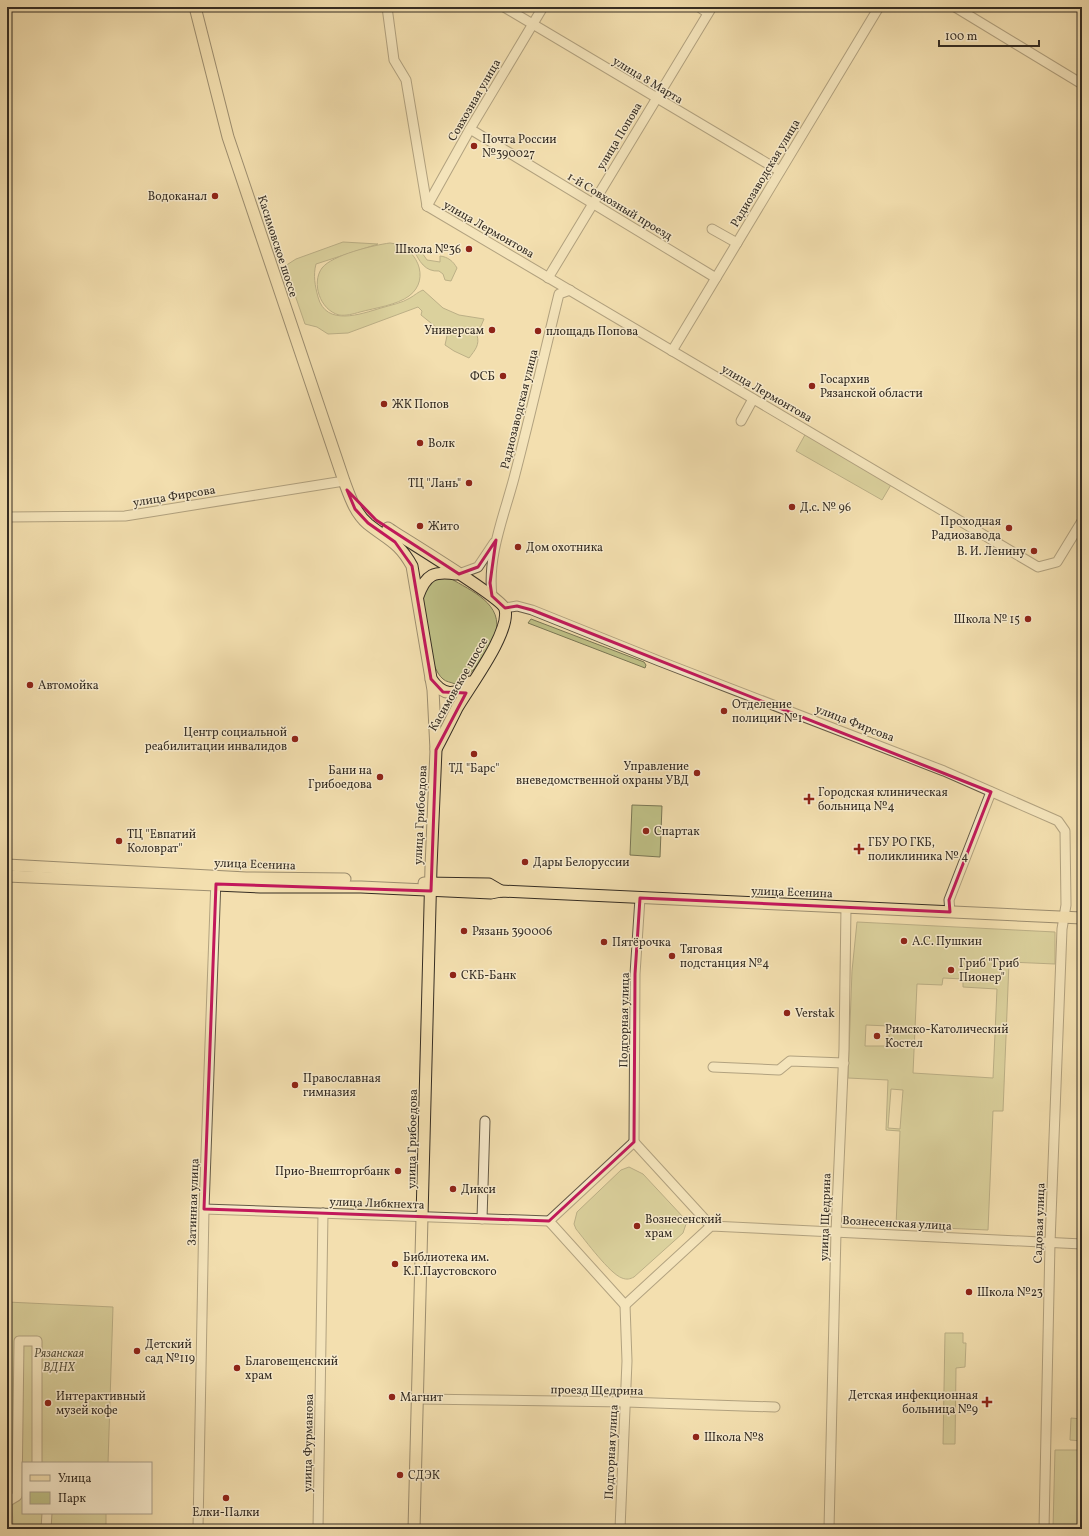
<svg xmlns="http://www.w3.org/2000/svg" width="1089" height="1536" viewBox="0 0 1089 1536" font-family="Vollkorn,serif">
<rect width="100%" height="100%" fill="#f3dfaf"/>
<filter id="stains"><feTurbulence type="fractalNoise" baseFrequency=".005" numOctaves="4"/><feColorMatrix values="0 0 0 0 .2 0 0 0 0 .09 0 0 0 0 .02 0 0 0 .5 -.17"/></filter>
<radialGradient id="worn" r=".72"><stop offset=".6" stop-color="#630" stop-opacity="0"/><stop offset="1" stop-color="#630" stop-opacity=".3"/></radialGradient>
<g fill="#bfc187" stroke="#7a7755" fill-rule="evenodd">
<path d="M343 242 378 244 316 264C313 275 315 286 318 297 326 327 361 314 381 308 391 305 402 303 410 298 415 295 418 292 423 290L443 308 459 315 484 319 477 335C480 345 475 350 469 358L454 351 445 345 447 336 421 315 422 311 418 307 348 333 328 334 317 327 305 324 285 266 296 259Z"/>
<path d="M390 243C416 245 432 279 409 296 397 305 375 308 360 312 353 314 346 316 339 315 320 310 311 283 322 268 332 255 374 245 390 243Z"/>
<path d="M418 247 427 260 440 262V256C448 257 453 261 457 268L451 281 445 280 443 274 439 271C425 272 419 261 414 250Z"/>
<path d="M806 433 892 483 882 500 796 451Z"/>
<path d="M450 578C471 591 505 604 495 635 494 641 488 648 484 654 476 667 470 677 455 684 451 682 446 682 443 679 428 667 425 618 422 599L423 591 433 579Z"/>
<path d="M531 619 644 662 646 665 645 668 528 623Z"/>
<path d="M632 805 662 806 660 857 630 855Z"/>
<path d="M857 922 1055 932V964L1009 962 1003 1111H993L988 1230 896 1226 900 1131 886 1130 888 1080 848 1078 852 971ZM943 978 963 979V987L997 989 993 1078 913 1073 917 984 942 985ZM866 1025 889 1026V1046H865ZM891 1089 903 1090 900 1129 888 1128Z"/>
<path d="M629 1167 643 1174 684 1218 686 1224 683 1233 634 1277C630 1279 627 1280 622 1278 610 1274 585 1240 576 1229L574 1224 577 1212 621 1170Z"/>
<path d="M7 1302 113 1307 108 1463H23V1513H106V1529H7Z"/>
<path d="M945 1333H963V1343H966L965 1367 956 1368 955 1444H943Z"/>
<path d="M1071 1418 1082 1419V1441L1070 1440Z"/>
<path d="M1055 1450H1082V1529H1053Z"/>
</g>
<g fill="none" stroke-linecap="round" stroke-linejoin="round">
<defs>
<g id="minor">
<path d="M387 7 394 60 406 80 427 206"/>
<path d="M504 7 780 171"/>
<path d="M699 7 708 13"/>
<path d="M955 7 1082 84"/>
<path d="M470 129 716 278"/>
<path d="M427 206 1038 567 1057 562 1082 521"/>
<path d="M427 206 470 129 543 7"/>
<path d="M712 229 737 243"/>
<path d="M548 278 712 7"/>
<path d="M672 351 879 7"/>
<path d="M741 421 753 399"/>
<path d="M7 517 125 516 344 481"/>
<path d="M459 574 478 567 494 543"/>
<path d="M492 596C487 556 504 516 514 478 530 417 544 355 559 294L570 290"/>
<path d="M505 608 517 606 532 610 659 661 944 771 1058 821 1065 831 1066 905 1062 929 1050 1243 1044 1529"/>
<path d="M950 912 949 900 991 792"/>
<path d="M713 1067 779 1070 790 1061 844 1063"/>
<path d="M634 1142 635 974 640 898"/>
<path d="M204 1209 549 1221"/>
<path d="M482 1219 485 1121"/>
<path d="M711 1226 625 1305 549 1221 634 1142 711 1226 1082 1244"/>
<path d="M418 1399 626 1402 775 1407"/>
<path d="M7 1502 17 1496 19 1341H37V1463"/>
<path d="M7 1502 8 1529"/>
<path d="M46 1529 47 1513"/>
<path d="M198 1529 204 1209 216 879"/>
<path d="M318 1529 323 1213"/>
<path d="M620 1529 627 1361 625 1305"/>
<path d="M829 1529 836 1232 844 1049 846 907"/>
</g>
<g id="major">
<path d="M195 7 228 137 344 481C350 497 355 513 368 524 388 540 399 542 412 566L433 690 436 750 431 867 414 1529"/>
<path d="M388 528C404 539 501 597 505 609 511 632 469 687 457 708 450 722 443 736 436 749"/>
<path d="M418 596C426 574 434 571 456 574"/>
<path d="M431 679C443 696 455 697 470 682"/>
<path d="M7 865 246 878 345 879"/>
<path d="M7 876 260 887H361L491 893 501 891 1082 918"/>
<path d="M424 883 489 884 501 891"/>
</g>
</defs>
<use href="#minor" stroke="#645a46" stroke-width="11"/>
<use href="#major" stroke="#352d23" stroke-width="13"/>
<use href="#minor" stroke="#f7eacb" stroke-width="9"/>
<use href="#major" stroke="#f3dfaf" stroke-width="11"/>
</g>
<path d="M0 0H1089V1536H0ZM347 490 376 520 459 574 478 567 496 540 490 583 492 596 505 608 517 606 532 610 991 792 949 900 950 912 640 898 635 974 634 1142 549 1221 204 1209 216 884 431 891 436 750 466 693 443 692 431 679 412 566 395 542 368 523 355 509Z" fill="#f3dfaf" fill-opacity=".55" fill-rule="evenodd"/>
<path fill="none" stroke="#c2185b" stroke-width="3" stroke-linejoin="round" d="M347 490 376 520 459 574 478 567 496 540 490 583 492 596 505 608 517 606 532 610 991 792 949 900 950 912 640 898 635 974 634 1142 549 1221 204 1209 216 884 431 891 436 750 466 693 443 692 431 679 412 566 395 542 368 523 355 509Z"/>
<g fill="#8f2418" stroke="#f7eacb" stroke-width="1.5">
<circle cx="474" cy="146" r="4"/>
<circle cx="215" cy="196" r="4"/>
<circle cx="469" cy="249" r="4"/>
<circle cx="492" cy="330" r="4"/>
<circle cx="538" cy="331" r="4"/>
<circle cx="503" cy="376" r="4"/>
<circle cx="812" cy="386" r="4"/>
<circle cx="384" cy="404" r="4"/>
<circle cx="420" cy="443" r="4"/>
<circle cx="469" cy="483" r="4"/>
<circle cx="792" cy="507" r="4"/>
<circle cx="420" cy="526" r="4"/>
<circle cx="1009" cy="528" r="4"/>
<circle cx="518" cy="547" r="4"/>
<circle cx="1034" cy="551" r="4"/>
<circle cx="1028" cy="619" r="4"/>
<circle cx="30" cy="685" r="4"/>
<circle cx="724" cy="711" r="4"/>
<circle cx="295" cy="739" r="4"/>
<circle cx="474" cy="754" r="4"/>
<circle cx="697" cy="773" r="4"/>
<circle cx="380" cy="777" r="4"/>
<path d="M807 793h4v4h4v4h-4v4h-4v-4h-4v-4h4z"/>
<circle cx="646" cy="831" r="4"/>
<circle cx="119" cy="841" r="4"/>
<path d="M857 843h4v4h4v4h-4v4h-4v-4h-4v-4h4z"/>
<circle cx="525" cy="862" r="4"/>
<circle cx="464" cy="931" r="4"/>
<circle cx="904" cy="941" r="4"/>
<circle cx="604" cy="942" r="4"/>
<circle cx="672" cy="956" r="4"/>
<circle cx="951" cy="970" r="4"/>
<circle cx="453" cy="975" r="4"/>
<circle cx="787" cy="1013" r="4"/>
<circle cx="877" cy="1036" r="4"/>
<circle cx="295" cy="1085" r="4"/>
<circle cx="398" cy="1171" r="4"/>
<circle cx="453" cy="1189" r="4"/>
<circle cx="637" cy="1226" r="4"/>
<circle cx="395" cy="1264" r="4"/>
<circle cx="969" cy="1292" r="4"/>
<circle cx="137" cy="1351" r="4"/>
<circle cx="237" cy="1368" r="4"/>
<circle cx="392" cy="1397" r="4"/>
<path d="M985 1396h4v4h4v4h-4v4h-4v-4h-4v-4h4z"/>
<circle cx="48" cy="1403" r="4"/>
<circle cx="696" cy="1437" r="4"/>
<circle cx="400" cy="1475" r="4"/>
<circle cx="226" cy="1498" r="4"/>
</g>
<g text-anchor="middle" stroke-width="3" stroke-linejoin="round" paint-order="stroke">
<g font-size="12" fill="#352d23" stroke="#f7eacb">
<text transform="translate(648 80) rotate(31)" y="4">улица 8 Марта</text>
<text transform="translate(474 100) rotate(-60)" y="4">Совхозная улица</text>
<text transform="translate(619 136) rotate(-59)" y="4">улица Попова</text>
<text transform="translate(765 173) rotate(-59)" y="4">Радиозаводская улица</text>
<text transform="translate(620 206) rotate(31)" y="4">1-й Совхозный проезд</text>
<text transform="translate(489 229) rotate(30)" y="4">улица Лермонтова</text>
<text transform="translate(278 246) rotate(72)" y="4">Касимовское шоссе</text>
<text transform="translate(767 393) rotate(30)" y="4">улица Лермонтова</text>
<text transform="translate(519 409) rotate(-76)" y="4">Радиозаводская улица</text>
<text transform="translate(174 496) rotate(-9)" y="4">улица Фирсова</text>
<text transform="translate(458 684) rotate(-60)" y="4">Касимовское шоссе</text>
<text transform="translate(855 723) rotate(21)" y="4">улица Фирсова</text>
<text transform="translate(420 815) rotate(-87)" y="4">улица Грибоедова</text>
<text transform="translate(255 864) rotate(2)" y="4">улица Есенина</text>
<text transform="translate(792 892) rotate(2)" y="4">улица Есенина</text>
<text transform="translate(624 1020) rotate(-89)" y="4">Подгорная улица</text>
<text transform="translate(412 1139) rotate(-89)" y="4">улица Грибоедова</text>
<text transform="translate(193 1202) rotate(-88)" y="4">Затинная улица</text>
<text transform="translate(377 1203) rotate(2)" y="4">улица Либкнехта</text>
<text transform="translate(825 1217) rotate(-88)" y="4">улица Щедрина</text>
<text transform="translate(897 1223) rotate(3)" y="4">Вознесенская улица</text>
<text transform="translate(1039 1223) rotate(-88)" y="4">Садовая улица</text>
<text transform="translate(597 1390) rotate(1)" y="4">проезд Щедрина</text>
<text transform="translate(308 1443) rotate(-89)" y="4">улица Фурманова</text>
<text transform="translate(611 1452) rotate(-87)" y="4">Подгорная улица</text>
</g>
<g font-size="12" fill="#352d23" stroke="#f7eacb" text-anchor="start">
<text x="482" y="143">Почта России<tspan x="482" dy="14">№390027</tspan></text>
<text x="207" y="200" text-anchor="end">Водоканал</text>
<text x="461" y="253" text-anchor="end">Школа №36</text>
<text x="484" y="334" text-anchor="end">Универсам</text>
<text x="546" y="335">площадь Попова</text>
<text x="495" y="380" text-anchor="end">ФСБ</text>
<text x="820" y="383">Госархив<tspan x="820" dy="14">Рязанской области</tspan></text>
<text x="392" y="408">ЖК Попов</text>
<text x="428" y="447">Волк</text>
<text x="461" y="487" text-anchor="end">ТЦ "Лань"</text>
<text x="800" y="511">Д.с. № 96</text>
<text x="1001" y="525" text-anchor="end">Проходная<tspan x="1001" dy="14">Радиозавода</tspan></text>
<text x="428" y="530">Жито</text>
<text x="526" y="551">Дом охотника</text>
<text x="1026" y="555" text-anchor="end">В. И. Ленину</text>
<text x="1020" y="623" text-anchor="end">Школа № 15</text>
<text x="38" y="689">Автомойка</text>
<text x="732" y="708">Отделение<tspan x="732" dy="14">полиции №1</tspan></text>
<text x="287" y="736" text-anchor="end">Центр социальной<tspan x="287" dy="14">реабилитации инвалидов</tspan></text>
<text x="689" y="770" text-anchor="end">Управление<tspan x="689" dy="14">вневедомственной охраны УВД</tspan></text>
<text x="474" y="772" text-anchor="middle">ТД "Барс"</text>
<text x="372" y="774" text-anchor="end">Бани на<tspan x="372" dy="14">Грибоедова</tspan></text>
<text x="818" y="796">Городская клиническая<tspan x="818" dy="14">больница №4</tspan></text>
<text x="654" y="835">Спартак</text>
<text x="127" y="838">ТЦ "Евпатий<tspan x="127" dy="14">Коловрат"</tspan></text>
<text x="868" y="846">ГБУ РО ГКБ,<tspan x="868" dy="14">поликлиника № 4</tspan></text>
<text x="533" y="866">Дары Белоруссии</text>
<text x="472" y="935">Рязань 390006</text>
<text x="912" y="945">А.С. Пушкин</text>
<text x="612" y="946">Пятёрочка</text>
<text x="680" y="953">Тяговая<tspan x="680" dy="14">подстанция №4</tspan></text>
<text x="959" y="967">Гриб "Гриб<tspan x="959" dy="14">Пионер"</tspan></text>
<text x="461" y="979">СКБ-Банк</text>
<text x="795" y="1017">Verstak</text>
<text x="885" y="1033">Римско-Католический<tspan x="885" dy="14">Костел</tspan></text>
<text x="303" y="1082">Православная<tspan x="303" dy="14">гимназия</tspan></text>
<text x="390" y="1175" text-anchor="end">Прио-Внешторгбанк</text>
<text x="461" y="1193">Дикси</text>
<text x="645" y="1223">Вознесенский<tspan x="645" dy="14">храм</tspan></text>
<text x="403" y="1261">Библиотека им.<tspan x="403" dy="14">К.Г.Паустовского</tspan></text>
<text x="977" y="1296">Школа №23</text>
<text x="145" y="1348">Детский<tspan x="145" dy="14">сад №119</tspan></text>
<text x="245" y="1365">Благовещенский<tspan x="245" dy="14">храм</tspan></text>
<text x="978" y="1399" text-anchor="end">Детская инфекционная<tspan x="978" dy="14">больница №9</tspan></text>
<text x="56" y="1400">Интерактивный<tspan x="56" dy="14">музей кофе</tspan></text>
<text x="400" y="1401">Магнит</text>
<text x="704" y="1441">Школа №8</text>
<text x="408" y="1479">СДЭК</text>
<text x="226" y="1516" text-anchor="middle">Елки-Палки</text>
</g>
<g font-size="12" font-style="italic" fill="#58523c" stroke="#f7eacb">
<text x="59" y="1357">Рязанская<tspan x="59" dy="14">ВДНХ</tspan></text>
</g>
</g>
<rect width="1089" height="1536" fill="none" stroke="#f3dfaf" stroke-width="24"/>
<rect x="8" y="8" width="1073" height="1520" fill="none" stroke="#352d23" stroke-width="2"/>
<rect x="12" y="12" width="1065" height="1512" fill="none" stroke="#352d23"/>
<rect x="22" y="1462" width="130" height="52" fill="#f7eacb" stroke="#a99e88"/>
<rect x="30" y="1475" width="20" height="6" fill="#f3dfaf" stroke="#a99e88"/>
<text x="58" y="1482" font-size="12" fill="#352d23">Улица</text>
<rect x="30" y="1492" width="20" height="12" fill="#bfc187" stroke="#a99e88"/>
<text x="58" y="1502" font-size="12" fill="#352d23">Парк</text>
<path d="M939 40v6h100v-6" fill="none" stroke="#352d23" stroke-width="2"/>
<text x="945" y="40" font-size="12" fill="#352d23" stroke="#f7eacb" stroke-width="3" paint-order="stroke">100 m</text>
<rect width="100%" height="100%" filter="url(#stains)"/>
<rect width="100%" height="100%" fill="url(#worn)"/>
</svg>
